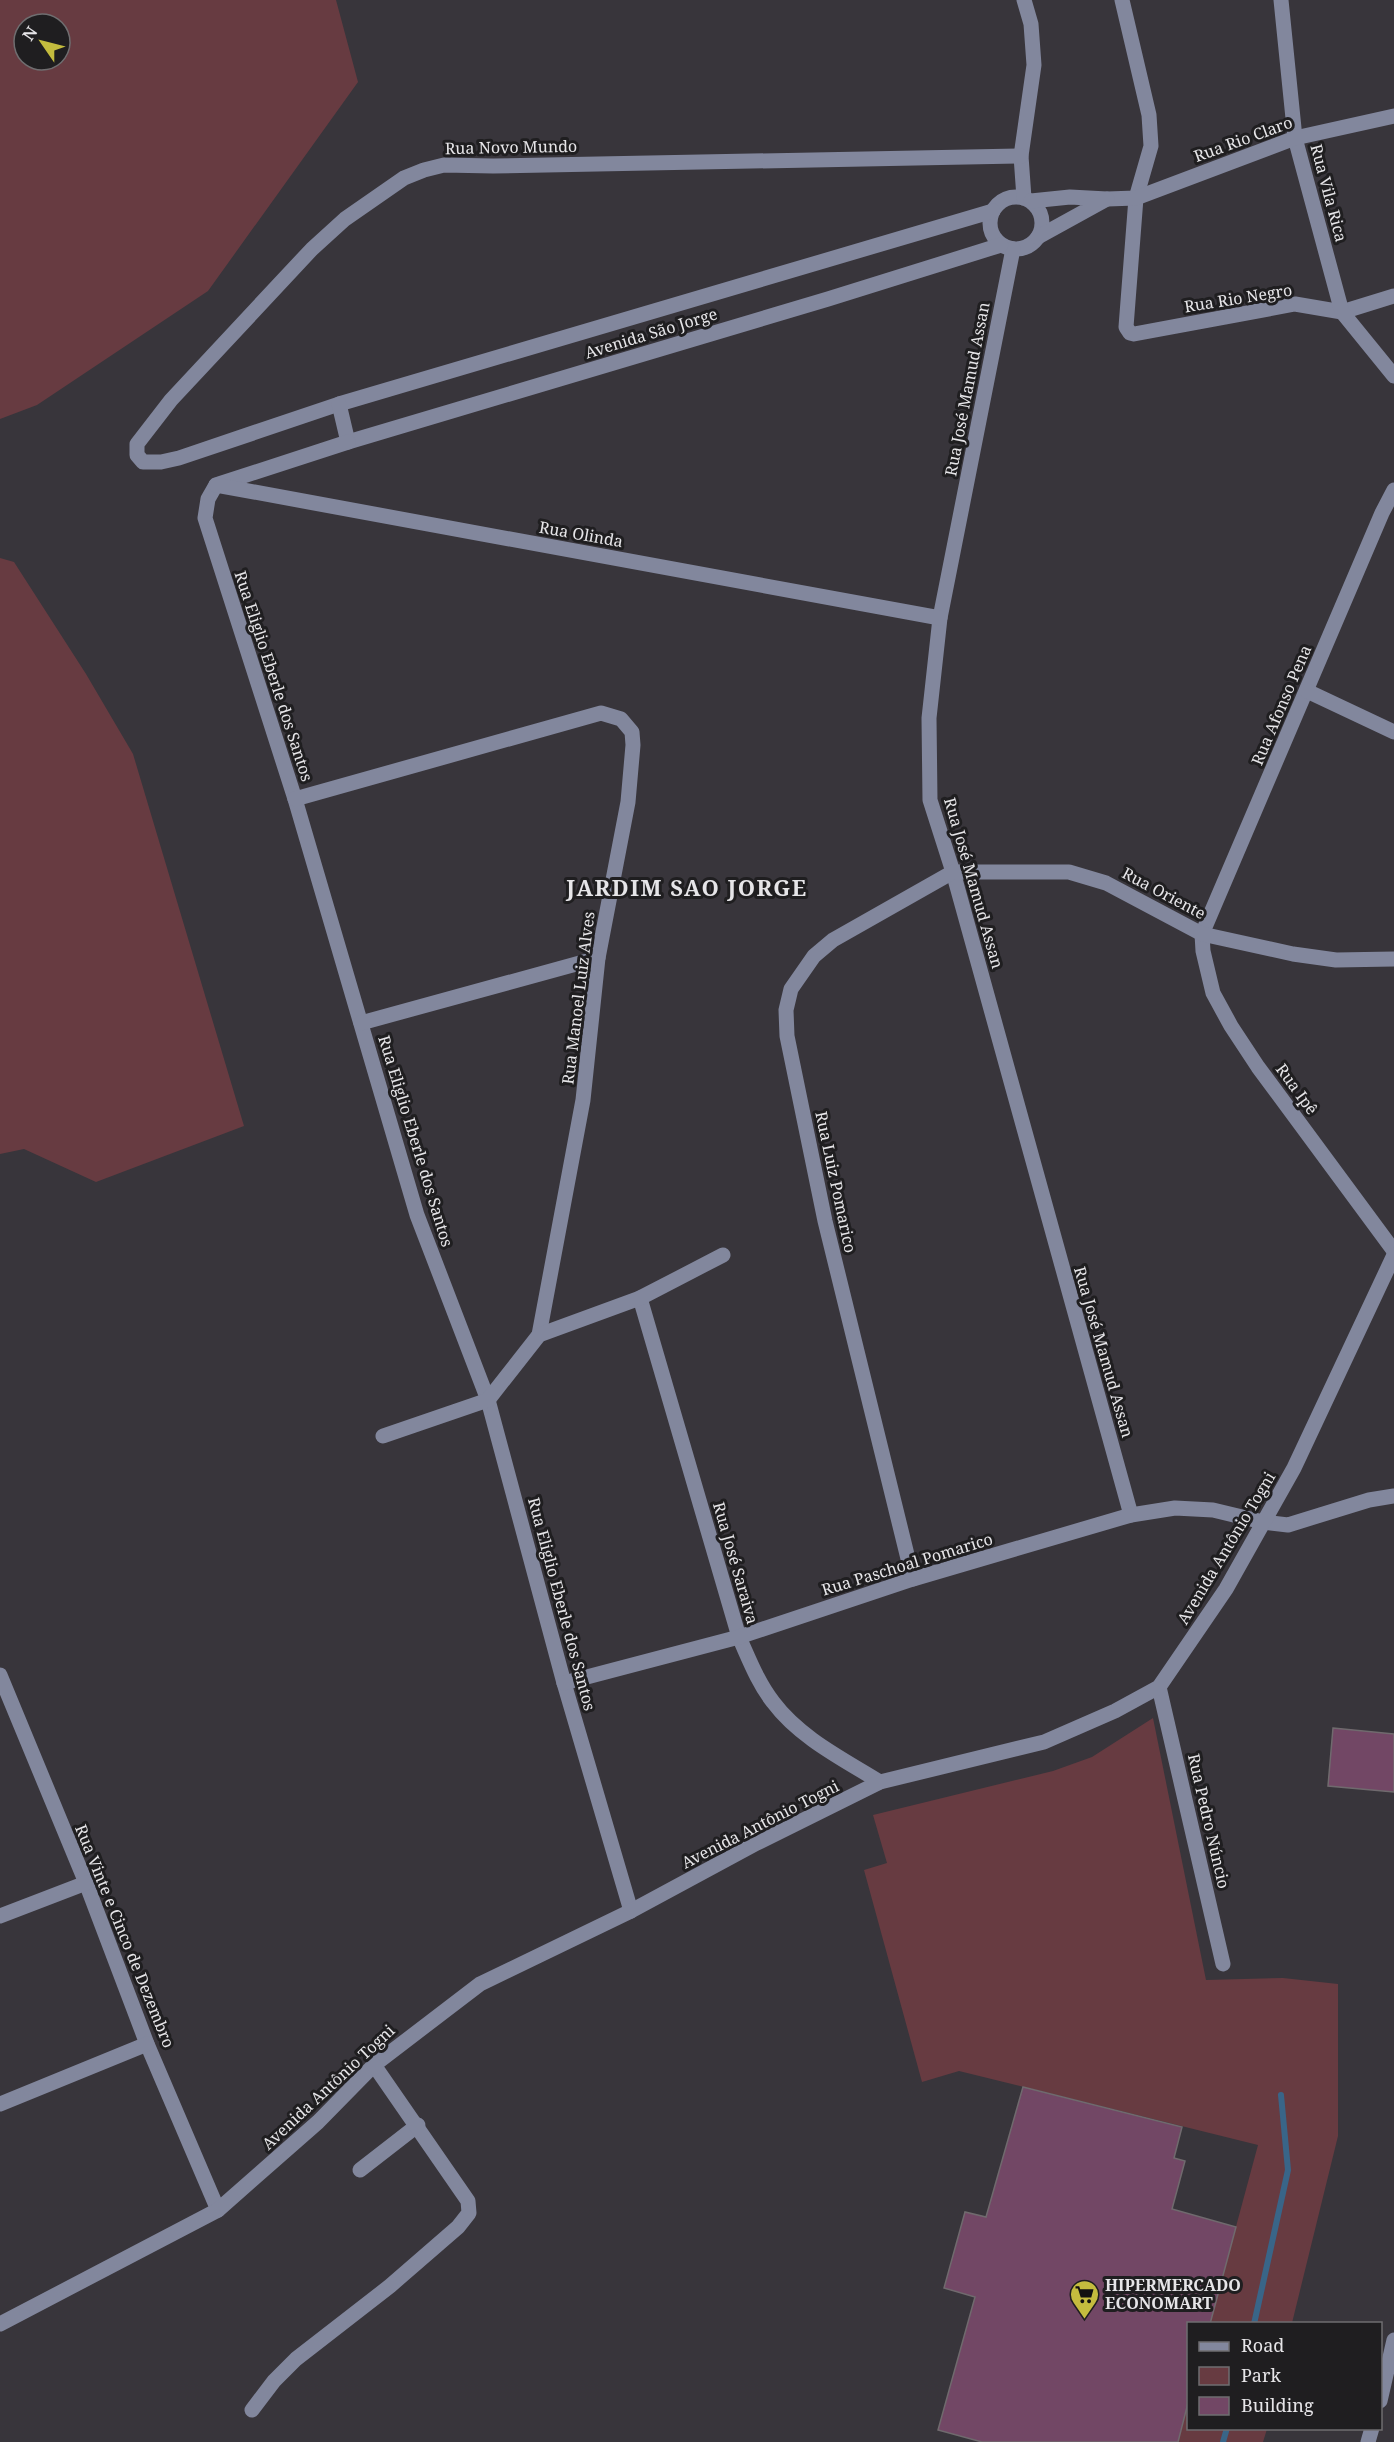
<svg xmlns="http://www.w3.org/2000/svg" width="1394" height="2442" viewBox="0 0 1394 2442" font-family="'Noto Serif',serif">
<rect width="100%" height="100%" fill="#38353b"/>
<g fill="#673b41" fill-rule="evenodd">
<path d="M0 0H336L358 82 208 291 37 405 0 419ZM24 24H60V60H24Z"/>
<path d="M0 558 14 562 86 674 133 754 244 1126 96 1182 24 1149 0 1154Z"/>
<path d="M1153 1718 1206 1980 1283 1978 1338 1984V2136L1292 2323H1210L1258 2145 959 2071 922 2082 864 1870 887 1863 873 1815 1053 1771 1092 1757Z"/>
<path d="M1188 2403V2428L1267 2429 1263 2442H1178Z"/>
</g>
<g fill="none" stroke-linecap="round" stroke-linejoin="round">
<g stroke="#396588" stroke-width="6">
<path d="M1254 2324 1288 2170 1281 2095"/>
<path d="M1223 2442 1227 2428"/>
</g>
</g>
<g fill="#724765" stroke="#706a6e" stroke-width="1.5">
<path d="M1333 1728 1394 1734V1792L1328 1786Z"/>
<path d="M1023 2087 1182 2127 1174 2158 1185 2161 1172 2209 1236 2227 1210 2324H1188V2403L1178 2442H982L938 2430 975 2297 944 2288 965 2212 986 2217Z"/>
</g>
<g fill="none" stroke-linecap="round" stroke-linejoin="round">
<g stroke="#82879d" stroke-width="15">
<path d="M1122 0 1149 115 1151 146 1136 198 1126 327 1130 333 1134 334 1295 304 1342 312 1394 296"/>
<path d="M1281 0 1295 138 1342 312 1394 376"/>
<circle cx="1016" cy="223" r="26"/>
<path d="M1024 198 1021 156 1034 65 1031 24 1024 0"/>
<path d="M1107 199 1136 198 1295 138 1394 116"/>
<path d="M1031 201 1070 197 1107 199 1038 237"/>
<path d="M993 211 339 404 179 458 161 462H143L137 455V444L171 400 312 249 345 219 404 178 424 170 444 165 493 166 1021 156"/>
<path d="M1013 249 940 618 929 718 930 800 953 872 1131 1515"/>
<path d="M339 404 348 442 828 299 1001 245"/>
<path d="M219 484 348 442"/>
<path d="M216 485 208 499 205 518 295 799 417 1215 488 1400 564 1683 631 1911"/>
<path d="M216 485 940 618"/>
<path d="M1394 490 1382 513 1202 934 1203 951 1213 993 1231 1026 1258 1067 1394 1251"/>
<path d="M1307 691 1394 732"/>
<path d="M295 799 601 713 621 719 632 732 633 745 628 802 598 958 583 1100 539 1335"/>
<path d="M361 1023 598 958"/>
<path d="M640 1298 739 1637C749 1659 758 1683 773 1702 800 1738 843 1759 880 1782"/>
<path d="M383 1436 488 1400 539 1335 640 1298 723 1255"/>
<path d="M913 1579 825 1221 787 1036 786 1010 791 989 814 956 833 940 953 872H1069L1106 883 1202 934 1293 954 1336 960 1394 959"/>
<path d="M0 1675 86 1883 147 2044 218 2210"/>
<path d="M564 1683 739 1637 913 1579 1131 1515 1175 1508 1213 1510 1263 1522 1288 1525 1369 1500 1394 1496"/>
<path d="M1159 1687 1223 1964"/>
<path d="M0 1916 86 1883"/>
<path d="M0 2104 147 2044"/>
<path d="M360 2170 418 2125"/>
<path d="M0 2324 218 2210 318 2122 374 2065 480 1984 631 1911 757 1843 880 1782 1044 1742 1115 1711 1159 1687 1226 1589 1294 1468 1394 1255"/>
<path d="M1380 2401 1394 2340"/>
<path d="M252 2410 274 2381 296 2359 390 2286 458 2227 469 2213 468 2201 374 2065"/>
<path d="M1368 2442 1372 2428"/>
</g>
</g>
<defs>
<symbol id="supermarket-pin" viewBox="-11 -11 22 30"><path d="M0 17L-7.5 6A9.5 9.5 0 1 1 7.5 6Z" fill="#c4bc3e" stroke="#1f1e20"/><path d="M-6-5.5h2.5l.6 2H6L4.5 2H-2.5L-4.4-4H-6ZM-1.5 3.2a1.3 1.3 0 1 0 .1 0ZM3 3.2a1.3 1.3 0 1 0 .1 0Z" fill="#111"/></symbol>
</defs>
<g fill-rule="evenodd">
<use href="#supermarket-pin" x="1068" y="2278" width="33" height="45"/>
</g>
<g text-anchor="middle" stroke-width="6" stroke-linejoin="round" paint-order="stroke">
<g font-size="16" fill="#e6e5e8" stroke="#1f1e20">
<text transform="translate(1243 139) rotate(-20)" y="6">Rua Rio Claro</text>
<text transform="translate(511 147) rotate(-1)" y="6">Rua Novo Mundo</text>
<text transform="translate(1329 193) rotate(75)" y="6">Rua Vila Rica</text>
<text transform="translate(1238 298) rotate(-9)" y="6">Rua Rio Negro</text>
<text transform="translate(651 333) rotate(-17)" y="6">Avenida São Jorge</text>
<text transform="translate(967 389) rotate(-79)" y="6">Rua José Mamud Assan</text>
<text transform="translate(581 534) rotate(10)" y="6">Rua Olinda</text>
<text transform="translate(274 676) rotate(72)" y="6">Rua Eliglio Eberle dos Santos</text>
<text transform="translate(1281 705) rotate(-67)" y="6">Rua Afonso Pena</text>
<text transform="translate(974 883) rotate(74)" y="6">Rua José Mamud Assan</text>
<text transform="translate(1164 893) rotate(28)" y="6">Rua Oriente</text>
<text transform="translate(578 998) rotate(-83)" y="6">Rua Manoel Luiz Alves</text>
<text transform="translate(1297 1089) rotate(54)" y="6">Rua Ipê</text>
<text transform="translate(416 1141) rotate(73)" y="6">Rua Eliglio Eberle dos Santos</text>
<text transform="translate(836 1182) rotate(78)" y="6">Rua Luiz Pomarico</text>
<text transform="translate(1104 1352) rotate(74)" y="6">Rua José Mamud Assan</text>
<text transform="translate(1226 1548) rotate(-59)" y="6">Avenida Antônio Togni</text>
<text transform="translate(736 1563) rotate(74)" y="6">Rua José Saraiva</text>
<text transform="translate(907 1564) rotate(-17)" y="6">Rua Paschoal Pomarico</text>
<text transform="translate(562 1604) rotate(75)" y="6">Rua Eliglio Eberle dos Santos</text>
<text transform="translate(1209 1821) rotate(77)" y="6">Rua Pedro Núncio</text>
<text transform="translate(760 1824) rotate(-27)" y="6">Avenida Antônio Togni</text>
<text transform="translate(125 1936) rotate(68)" y="6">Rua Vinte e Cinco de Dezembro</text>
<text transform="translate(328 2087) rotate(-43)" y="6">Avenida Antônio Togni</text>
</g>
<g font-size="16" font-weight="bold" fill="#e6e5e8" stroke="#1f1e20" text-anchor="start">
<text x="1105" y="2291">HIPERMERCADO<tspan x="1105" dy="18">ECONOMART</tspan></text>
</g>
<g font-size="22" font-weight="bold" letter-spacing="1.5" fill="#e6e5e8" stroke="#1f1e20">
<text x="687" y="896">JARDIM SAO JORGE</text>
</g>
</g>
<rect x="1187" y="2322" width="195" height="108" fill="#1f1e20" stroke="#6f6e70" stroke-width="1.5"/>
<rect x="1199" y="2342" width="30" height="9" fill="#82879d" stroke="#6f6e70" stroke-width="1.5"/>
<text x="1241" y="2352" font-size="18" fill="#e6e5e8">Road</text>
<rect x="1199" y="2367" width="30" height="18" fill="#673b41" stroke="#6f6e70" stroke-width="1.5"/>
<text x="1241" y="2382" font-size="18" fill="#e6e5e8">Park</text>
<rect x="1199" y="2397" width="30" height="18" fill="#724765" stroke="#6f6e70" stroke-width="1.5"/>
<text x="1241" y="2412" font-size="18" fill="#e6e5e8">Building</text>
<g transform="translate(42 42) rotate(305)"><circle r="28" fill="#1f1e20" stroke="#6f6e70" stroke-width="1.5"/>
<path d="M0-4.5L10 22L0 15L-10 22Z" fill="#c4bc3e"/>
<text y="-9" font-size="16" font-weight="bold" text-anchor="middle" fill="#e6e5e8">N</text>
</g>
</svg>
